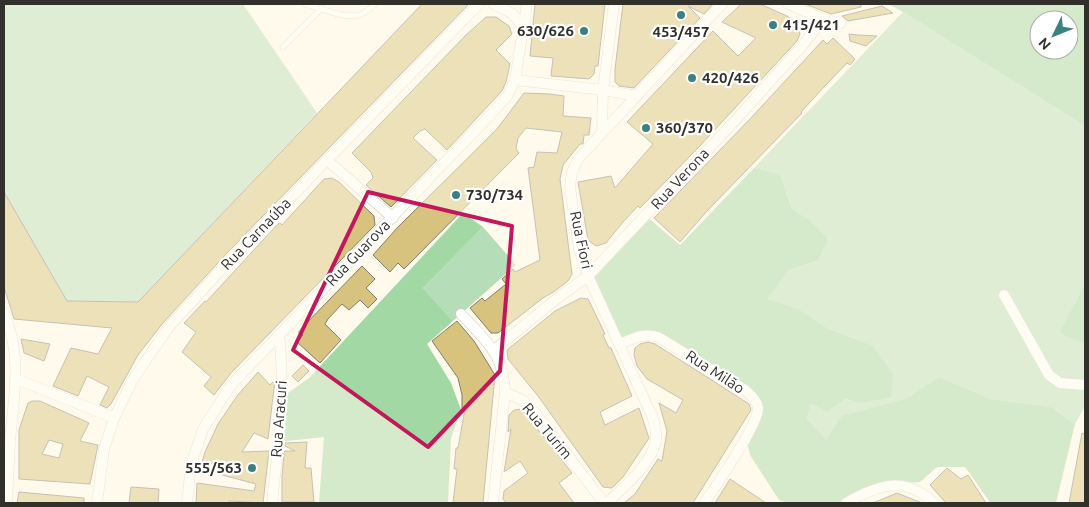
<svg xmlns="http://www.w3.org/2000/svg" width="1089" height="507" viewBox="0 0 1089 507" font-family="Ubuntu,sans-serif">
<rect width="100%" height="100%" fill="#fffaeb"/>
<g fill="#b5ddb7">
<path d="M4 4H243L317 113 138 302 67 301 4 192Z"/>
<path d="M903 12 1085 126V283L1059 333 1085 345V406L1075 424 1051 407 991 399 939 377 907 398 843 416 826 441 807 419 811 404 827 412 846 399 860 403 872 345 829 329 799 309 766 299 789 270 817 261 807 218 792 209 780 174 754 168Z"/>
<path d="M483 227 516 265 453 321 423 288Z"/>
</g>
<g fill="#a1d8a4" fill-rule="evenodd">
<path d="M888 4H1085V126L903 12ZM1039 20H1069V50H1039Z"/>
<path d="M754 168 780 174 792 209 807 218 828 240 817 261 789 270 767 299 799 309 829 329 872 345 893 374 891 397 860 403 846 399 827 412 811 404 807 419 826 440 842 416 907 398 939 377 991 399 1051 407 1075 424 1056 503H989V501L965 467H937L920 482 894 484 846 503H787L779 500 750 455 746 437 756 402 658 337 620 344 588 276 646 216 680 245Z"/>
<path d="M463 213 483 227 423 288 453 321 427 344 451 383 461 410 451 438 448 503H319L324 437 278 442 285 395 309 378Z"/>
<path d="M1085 283V345L1059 333Z"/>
</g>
<g fill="#d8c37e" stroke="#817d70" fill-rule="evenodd">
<path d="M422 4H469L227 253 163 323 138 355 111 404 107 408 100 405 109 387 87 376 78 396 53 386 71 348 98 354 112 328 14 319 4 287V192L67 301 138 302Z"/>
<path d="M535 4H605L598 66H595L594 74 589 79 551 76 553 58 530 56Z"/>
<path d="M623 4H713L704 14 688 6 700 18 634 88 619 86 615 82V69Z"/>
<path d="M741 4H760L787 16 797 23 800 34 797 41 697 149 640 208 638 206 623 222 606 243 596 246 588 240 578 182 611 176 615 188 653 144 627 122 713 31 738 56 756 38 722 22Z"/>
<path d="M805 4H861V7L831 14Z"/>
<path d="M882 6 893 13 848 21 842 16Z"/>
<path d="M486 17H496L509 26 512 34 496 50 510 64 506 82 502 91 447 150 425 129 420 131 413 138 437 160 391 207 366 185 373 178 371 172 352 153 466 35Z"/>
<path d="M849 34 858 35 877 36 866 46 850 41Z"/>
<path d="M833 38 855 59 850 65 847 63 825 86 801 112 802 113 707 211 680 242 654 218 750 119 823 40 827 44Z"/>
<path d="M524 93 550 94 564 96 563 116 591 118 589 135H584L583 144H580L563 165 560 179 572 274 568 281 555 291 543 298 498 333H491L470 308 482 298 485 301 506 284 502 279 513 269 515 272 540 260 528 168 534 167 537 152 557 153 562 132 526 128 518 138 516 149 519 153 404 269 398 263 390 272 373 255 398 227 497 129Z"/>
<path d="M332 178 339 182 374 216 375 225 231 373 214 395 204 386 211 377 182 352 196 332 184 323 205 301 206 302 275 227 280 223 282 225 324 179Z"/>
<path d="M362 266 375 279 366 288 377 299 368 308 360 300 349 310 342 304 328 319 325 324 341 340 320 363 297 342 303 335 298 332Z"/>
<path d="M581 298 588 299 592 307 605 334 603 335 609 348H611L632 396 600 412 605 425 639 408 649 438 623 477 612 488 603 487 538 396 508 359 507 350 555 311Z"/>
<path d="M457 321 474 341 495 375 483 503H453L457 469H454L456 448H458L465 409H462V395L458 378 432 341Z"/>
<path d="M21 339 50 344 44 361 24 353Z"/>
<path d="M648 342 655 344 707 377 749 404 751 410 693 503H624L635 494 658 459 662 461 667 431 659 403 676 413 683 400 647 379 637 366 634 355 635 348 640 344Z"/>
<path d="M303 365 309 371 298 382 292 376Z"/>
<path d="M258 372 270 385 275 380 268 439 254 433 242 452 269 451 263 503 229 501V503H196L197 483 254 491 256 484 200 469 205 452 218 424 237 396Z"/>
<path d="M32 401H40L89 423 80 441 98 445 90 484 19 479V430L28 403ZM49 440 63 444 59 458 42 454Z"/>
<path d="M522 409 572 473 559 483 574 503H506L503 499 504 491 528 473 520 461 504 472 511 429 508 432 509 415 514 410Z"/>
<path d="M1082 433 1085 434V503H1069Z"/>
<path d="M307 442 305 468H311L314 502H282V477L284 453 285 451H295L285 446V443Z"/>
<path d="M947 468 961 479 968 475 986 503H946L930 485Z"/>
<path d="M730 479 766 503H715Z"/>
<path d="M131 487 159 489 158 503H129Z"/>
<path d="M19 492 84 498V503H17Z"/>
<path d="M897 493 922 503H873Z"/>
</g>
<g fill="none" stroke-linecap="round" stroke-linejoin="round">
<defs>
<g id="lane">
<path d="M305 4C321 8 343 19 359 15 365 13 371 8 375 4"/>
<path d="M283 47 322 8"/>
</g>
<g id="street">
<path d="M494 4 513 14 523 27"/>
<path d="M823 19 841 23"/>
<path d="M515 80 603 90 637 96"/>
<path d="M602 134 603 90 614 4"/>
<path d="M327 160 393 218"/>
<path d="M1004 295 1049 375 1060 383 1085 385"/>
<path d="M4 313C21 351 15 390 11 430 9 455 8 479 7 503"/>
<path d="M461 314C485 340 504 354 505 392L524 401 537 415 604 503"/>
<path d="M620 344C634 338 643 333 658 337L745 390C750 395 757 400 758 408 759 423 715 488 704 503"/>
<path d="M494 350 555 300 588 276 731 125 802 46 823 19 788 4"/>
<path d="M16 379 114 418"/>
<path d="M97 503 104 449 114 418 132 381 168 328 232 258 479 4"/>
<path d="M187 503 191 465 203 429 231 385 495 110 508 95 515 80 527 4"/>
<path d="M272 503C278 447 286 391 279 334"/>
<path d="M493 503 505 392"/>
<path d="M607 503C623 488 654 462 656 439 657 431 654 423 652 416L588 276 579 249 570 187 572 172 578 159 722 4"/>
<path d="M846 503C876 486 905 474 933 503"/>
</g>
</defs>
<use href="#lane" stroke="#d2cdbe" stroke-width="6"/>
<use href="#street" stroke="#d2cdbe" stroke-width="11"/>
<use href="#lane" stroke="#fff" stroke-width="5"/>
<use href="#street" stroke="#fff" stroke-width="10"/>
</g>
<path d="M0 0H1089V507H0ZM368 192 512 226 500 371 428 447 293 350Z" fill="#fffaeb" fill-opacity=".55" fill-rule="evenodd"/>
<path fill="none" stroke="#c2185b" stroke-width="4" stroke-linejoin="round" d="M368 192 512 226 500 371 428 447 293 350Z"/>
<g fill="#3a8280" stroke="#fff" stroke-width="2">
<circle cx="681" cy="15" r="5"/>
<circle cx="773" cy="25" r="5"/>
<circle cx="584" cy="31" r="5"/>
<circle cx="692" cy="78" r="5"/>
<circle cx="646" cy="128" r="5"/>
<circle cx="456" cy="195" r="5"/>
<circle cx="252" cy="468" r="5"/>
</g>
<g text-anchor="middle" stroke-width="4.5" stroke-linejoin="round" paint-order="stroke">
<g font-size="15" font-weight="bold" fill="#32302a" stroke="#fff" text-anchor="start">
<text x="783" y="30">415/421</text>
<text x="574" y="36" text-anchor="end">630/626</text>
<text x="681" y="37" text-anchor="middle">453/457</text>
<text x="702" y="83">420/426</text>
<text x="656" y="133">360/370</text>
<text x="466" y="200">730/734</text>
<text x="242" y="473" text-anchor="end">555/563</text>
</g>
<g font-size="15" fill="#32302a" stroke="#fff">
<text transform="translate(680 179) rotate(-47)" y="5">Rua Verona</text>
<text transform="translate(256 234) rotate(-46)" y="5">Rua Carnaúba</text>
<text transform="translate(581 240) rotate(78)" y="5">Rua Fiori</text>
<text transform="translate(358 253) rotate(-46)" y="5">Rua Guarova</text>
<text transform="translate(715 372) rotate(33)" y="5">Rua Milão</text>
<text transform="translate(279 419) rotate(-86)" y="5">Rua Aracuri</text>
<text transform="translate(547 431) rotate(50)" y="5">Rua Turim</text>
</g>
</g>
<rect width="1089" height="507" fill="none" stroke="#32302a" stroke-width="10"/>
<g transform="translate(1054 35) rotate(227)"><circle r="24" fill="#ffffff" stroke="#adacaa"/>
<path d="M0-4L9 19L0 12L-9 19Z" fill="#3a8280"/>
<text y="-8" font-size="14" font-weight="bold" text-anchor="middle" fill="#32302a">N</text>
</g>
</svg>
